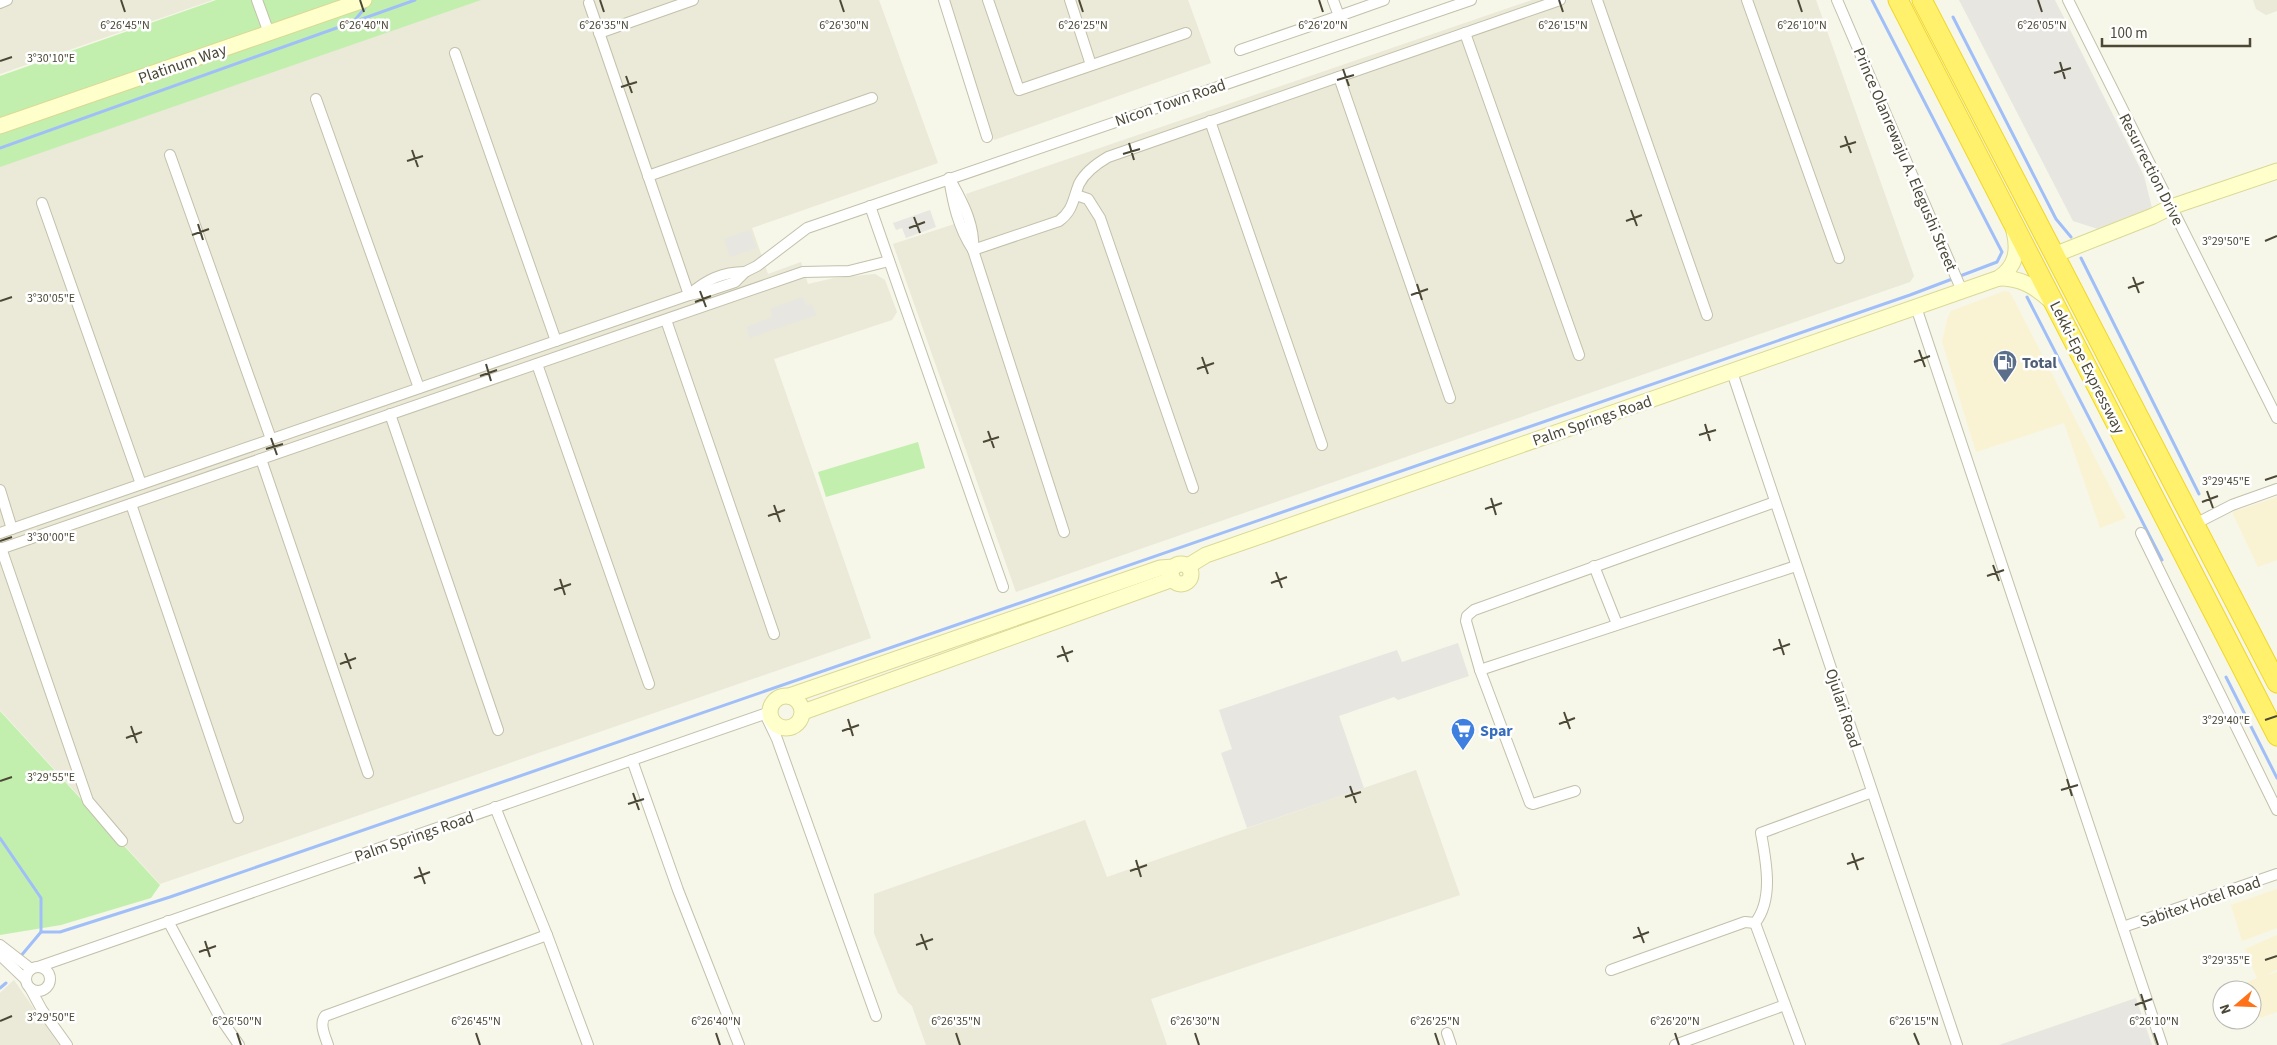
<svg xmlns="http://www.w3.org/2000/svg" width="2277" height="1045" viewBox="0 0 2277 1045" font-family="'Source Sans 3',sans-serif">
<rect width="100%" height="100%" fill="#f6f6e9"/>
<g fill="#ebe9d7">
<path d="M0 0H213L0 74Z"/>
<path d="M477 0H879L938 163 752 228 768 274 801 262 808 284 834 278 875 274 885 280 897 312 892 320 774 359 871 638 160 884 0 710V166Z"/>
<path d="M947 0H1188L1211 63 994 140Z"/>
<path d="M1532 0H1816L1914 276 1910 282 1016 592 893 244 973 218 966 194Z"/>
<path d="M2253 0H2277V11L2266 15 2256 9Z"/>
<path d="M1416 770 1460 895 1151 999 1167 1045H926L912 1006 898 993 874 933V894L1085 820 1107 877Z"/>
<path d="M14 980 59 1045H0V993Z"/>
</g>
<g fill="#faf3d3">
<path d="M2004 291 2010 292 2126 518 2100 528 2064 423 1976 452 1942 342 1947 319 1951 311Z"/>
<path d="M2277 497V560L2258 567 2232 512Z"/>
<path d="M2277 889V928L2242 941 2231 905Z"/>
<path d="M2277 935V970L2264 976 2277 972V1012L2260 1018 2252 999V990H2249L2246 983 2257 978 2245 949Z"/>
</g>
<g fill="#c2efae">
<path d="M216 0H481L0 167V76Z"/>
<path d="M918 442 925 468 826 497 818 472Z"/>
<path d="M0 711 160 885 151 898 61 925 0 935Z"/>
</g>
<g fill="#e7e6e1">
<path d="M1959 0H2055L2144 176 2152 208 2098 229 2073 221Z"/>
<path d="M930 210 936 227 906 238 902 228 896 230 893 223Z"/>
<path d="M750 230 756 248 730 257 724 239Z"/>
<path d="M803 297 806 306 812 304 816 315 750 338 746 327 773 317 770 309Z"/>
<path d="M1458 643 1469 676 1398 700 1394 697 1339 716 1364 788 1247 828 1221 753 1232 749 1219 710 1397 650 1402 662Z"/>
<path d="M2136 998 2152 1045H1999Z"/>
</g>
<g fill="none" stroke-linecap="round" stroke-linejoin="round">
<g stroke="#a0bff9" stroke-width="3">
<path d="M1953 17 2056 219 2071 237"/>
<path d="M354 21 365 8"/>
<path d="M0 148 415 0"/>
<path d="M2081 258 2199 494"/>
<path d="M2027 297 2162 560"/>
<path d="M2226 677 2277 778"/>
<path d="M0 838 41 898V932"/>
<path d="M20 957 41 932H60L170 897 1910 295 1997 262 2002 252 1872 0"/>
<path d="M0 988 6 983"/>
</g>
<defs>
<g id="street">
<path d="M257 0 269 33"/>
<path d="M944 0 987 137"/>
<path d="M988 0 1019 90 1186 33"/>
<path d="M1070 0 1091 65"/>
<path d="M1333 0 1339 16 1384 0"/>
<path d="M1597 0 1707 315"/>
<path d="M1747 0 1839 258"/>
<path d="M1837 0 1962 291"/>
<path d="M2068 0 2277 418"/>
<path d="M0 3 7 0"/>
<path d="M589 3 689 295"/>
<path d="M599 33 693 0"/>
<path d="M1465 33 1579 355"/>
<path d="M1240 50 1339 16"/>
<path d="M455 53 556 341"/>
<path d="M1339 77 1450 398"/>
<path d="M316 99 419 388"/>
<path d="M1210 121 1322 445"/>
<path d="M170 155 271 439"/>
<path d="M648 176 872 98"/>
<path d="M949 178C953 203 958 227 973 250L1064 532"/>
<path d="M953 185C964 205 975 227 973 250"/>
<path d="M1076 195 1088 199 1100 218 1193 488"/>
<path d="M42 203 141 484"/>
<path d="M870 206 1003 587"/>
<path d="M973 250 1059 221C1073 211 1073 199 1079 184 1085 172 1096 164 1108 157L1560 0"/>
<path d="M690 294C706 280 722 272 745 272"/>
<path d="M1916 307 2162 1045"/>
<path d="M666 320 774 634"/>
<path d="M537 364 649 684"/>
<path d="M1732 372 1957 1045"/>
<path d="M390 414 498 730"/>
<path d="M261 459 368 773"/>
<path d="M0 490 12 529"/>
<path d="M131 504 238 818"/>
<path d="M2193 525 2232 505 2277 489"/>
<path d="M0 533 689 295 708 291 735 282 745 272 757 266 807 228 1471 0"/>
<path d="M2141 533 2277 810"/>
<path d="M1 548 88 801 122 841"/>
<path d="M0 549 803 272 849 271 889 261"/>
<path d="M1594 566 1617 624"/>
<path d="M1480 670 1466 621 1467 616 1474 610 1775 502"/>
<path d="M765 714 777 739 876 1016"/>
<path d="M632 760 678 890 739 1045"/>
<path d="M1575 791 1533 804 1530 803 1480 670 1796 566"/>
<path d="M495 807 547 935 588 1045"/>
<path d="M168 921 219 1016 239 1045"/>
<path d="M2123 927 2277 874"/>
<path d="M0 945 31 969"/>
<path d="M0 955 26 980"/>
<path d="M38 967 770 712"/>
<circle cx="38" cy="979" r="12"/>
<path d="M1611 970 1745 922 1755 923"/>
<path d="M30 988 42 1010 67 1045"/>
<path d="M1447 1033 1451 1045"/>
<path d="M328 1045C325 1036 319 1024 325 1016L547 935"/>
<path d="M1675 1045 1785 1005"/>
<path d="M1800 1045 1755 923C1774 899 1766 861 1761 833L1872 792"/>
</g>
<g id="secondary">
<path d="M0 126 364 0"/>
<path d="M2054 255 2153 216 2171 207 2277 171"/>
<path d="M1999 278C2021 278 2034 286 2050 300"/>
<circle cx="1181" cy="574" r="10"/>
<path d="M1188 566 1206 555 1999 278C2016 266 2019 251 2014 231"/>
<path d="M789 696 1160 568 1174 567"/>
<circle cx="786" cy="712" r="16"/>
<path d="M803 712 1173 579"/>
</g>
<g id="highway">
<path d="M1898 0 2277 736"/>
<path d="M1922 0 2277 683"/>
</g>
</defs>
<use href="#street" stroke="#c3c1aa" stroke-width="12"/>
<use href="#secondary" stroke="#dbd994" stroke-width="17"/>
<use href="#highway" stroke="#f0d72a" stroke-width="21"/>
<use href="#street" stroke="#fff" stroke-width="10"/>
<use href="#secondary" stroke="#ffffcb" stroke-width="15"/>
<use href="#highway" stroke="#fff16c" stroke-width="19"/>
</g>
<path fill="none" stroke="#4b4836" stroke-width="2" d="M121 0 125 12M360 0 364 12M600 0 604 12M840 0 844 12M1079 0 1083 12M1319 0 1323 12M1559 0 1563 12M1798 0 1802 12M2038 0 2042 12M0 61 12 57M2060 62 2065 79M1343 69 1349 86M2054 73 2071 68M626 76 632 93M1337 80 1354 75M621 87 637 82M1845 136 1851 153M1129 143 1134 160M1840 147 1856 142M412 150 418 167M1123 154 1140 149M407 161 423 156M1631 210 1637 226M914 217 920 233M1626 221 1642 215M198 224 203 240M909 228 925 222M192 235 209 229M2265 241 2277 236M2133 277 2139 293M1417 284 1422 300M2128 288 2144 282M700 291 706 307M1411 295 1428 289M0 301 12 297M695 302 711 296M1919 350 1925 367M1202 357 1208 374M1914 362 1930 356M486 364 491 381M1197 369 1214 363M480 376 497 370M1705 424 1710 441M988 431 994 448M1699 435 1716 430M271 438 277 455M983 442 999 437M266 449 283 444M2265 480 2277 476M2207 491 2213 508M1491 498 1496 515M2202 502 2218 496M774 505 780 522M1485 509 1502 503M768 516 785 510M0 541 12 537M1993 565 1999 581M1276 572 1282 588M1987 576 2004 570M560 579 565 595M1271 583 1287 577M554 590 571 584M1779 639 1784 655M1062 646 1068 662M1773 650 1790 644M345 653 351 669M1057 657 1073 651M340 664 356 658M1564 712 1570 729M848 719 853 736M2265 720 2277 716M1559 724 1575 718M131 726 137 743M842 731 859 725M126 738 142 732M2067 779 2072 796M0 781 12 777M1350 786 1356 803M2061 790 2078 785M633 793 639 810M1345 797 1361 792M628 804 644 799M1852 853 1858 870M1136 860 1141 877M1847 864 1864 858M419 867 425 884M1130 871 1147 865M414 878 430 872M1638 927 1644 943M921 934 927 950M1633 938 1649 932M205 941 210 957M916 945 933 939M199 952 216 946M2265 960 2277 956M2141 994 2146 1010M2135 1005 2152 999M0 1021 12 1016M237 1033 241 1045M476 1033 480 1045M716 1033 720 1045M956 1033 960 1045M1195 1033 1199 1045M1435 1033 1439 1045M1675 1033 1679 1045M1914 1033 1919 1045M2154 1033 2158 1045"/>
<defs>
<symbol id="fuel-pin" viewBox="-11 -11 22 30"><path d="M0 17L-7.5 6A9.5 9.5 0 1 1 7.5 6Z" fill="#5c6f8a" stroke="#fff"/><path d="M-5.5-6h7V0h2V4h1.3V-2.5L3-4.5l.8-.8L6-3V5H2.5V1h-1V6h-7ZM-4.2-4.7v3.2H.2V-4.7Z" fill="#fff"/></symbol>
<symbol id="supermarket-pin" viewBox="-11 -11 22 30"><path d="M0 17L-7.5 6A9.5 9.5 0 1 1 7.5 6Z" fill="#3f7fe0" stroke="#fff"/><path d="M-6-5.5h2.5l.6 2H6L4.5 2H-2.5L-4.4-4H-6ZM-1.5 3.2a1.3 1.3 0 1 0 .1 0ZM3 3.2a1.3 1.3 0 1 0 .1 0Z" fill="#fff"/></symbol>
</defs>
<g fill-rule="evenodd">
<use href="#fuel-pin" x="1991" y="348" width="28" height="38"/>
<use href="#supermarket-pin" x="1449" y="716" width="28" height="38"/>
</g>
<g text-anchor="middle" stroke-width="5" stroke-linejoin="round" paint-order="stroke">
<g font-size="16" fill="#4b4836" stroke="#fff">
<text transform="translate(182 63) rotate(-19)" y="6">Platinum Way</text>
<text transform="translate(1170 102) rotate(-19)" y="6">Nicon Town Road</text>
<text transform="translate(1906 159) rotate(67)" y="6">Prince Olanrewaju A. Elegushi Street</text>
<text transform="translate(2152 169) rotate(63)" y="6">Resurrection Drive</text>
<text transform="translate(2088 367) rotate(63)" y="6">Lekki-Epe Expressway</text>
<text transform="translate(1592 420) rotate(-19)" y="6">Palm Springs Road</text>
<text transform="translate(1844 708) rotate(72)" y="6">Ojulari Road</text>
<text transform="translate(414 836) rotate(-19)" y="6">Palm Springs Road</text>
<text transform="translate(2200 901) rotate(-19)" y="6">Sabitex Hotel Road</text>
</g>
<g font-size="16" font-weight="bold" fill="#4e5e75" stroke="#fff" text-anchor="start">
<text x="2022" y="368">Total</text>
</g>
<g font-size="16" font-weight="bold" fill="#366cbe" stroke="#fff" text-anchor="start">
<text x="1480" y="736">Spar</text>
</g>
</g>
<g font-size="12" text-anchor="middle" fill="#4b4836" stroke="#fff" stroke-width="5" stroke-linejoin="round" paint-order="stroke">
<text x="2042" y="29">6°26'05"N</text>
<text x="125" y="29">6°26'45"N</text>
<text x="364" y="29">6°26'40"N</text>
<text x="604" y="29">6°26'35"N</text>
<text x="844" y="29">6°26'30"N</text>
<text x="1083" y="29">6°26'25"N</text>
<text x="1323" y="29">6°26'20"N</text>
<text x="1563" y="29">6°26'15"N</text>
<text x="1802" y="29">6°26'10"N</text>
<text x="51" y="62">3°30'10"E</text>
<text x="2226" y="245">3°29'50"E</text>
<text x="51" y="302">3°30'05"E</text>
<text x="2226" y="485">3°29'45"E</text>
<text x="51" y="541">3°30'00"E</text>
<text x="2226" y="724">3°29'40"E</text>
<text x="51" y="781">3°29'55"E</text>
<text x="2226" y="964">3°29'35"E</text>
<text x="51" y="1021">3°29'50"E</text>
<text x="237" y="1025">6°26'50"N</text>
<text x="476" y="1025">6°26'45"N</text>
<text x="716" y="1025">6°26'40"N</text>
<text x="956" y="1025">6°26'35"N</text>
<text x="1195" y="1025">6°26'30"N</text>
<text x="1435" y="1025">6°26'25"N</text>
<text x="1675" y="1025">6°26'20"N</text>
<text x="1914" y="1025">6°26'15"N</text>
<text x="2154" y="1025">6°26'10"N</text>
</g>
<g transform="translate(2237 1005) rotate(251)"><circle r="24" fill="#ffffff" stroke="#b7b6af"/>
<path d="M0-4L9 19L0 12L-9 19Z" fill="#ff7218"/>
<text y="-8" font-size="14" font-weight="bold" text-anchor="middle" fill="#4b4836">N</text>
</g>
<path d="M2102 38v8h148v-8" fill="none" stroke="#4b4836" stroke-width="2.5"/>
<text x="2110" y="38" font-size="15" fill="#4b4836" stroke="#ffffff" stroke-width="4" paint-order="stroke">100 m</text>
</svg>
